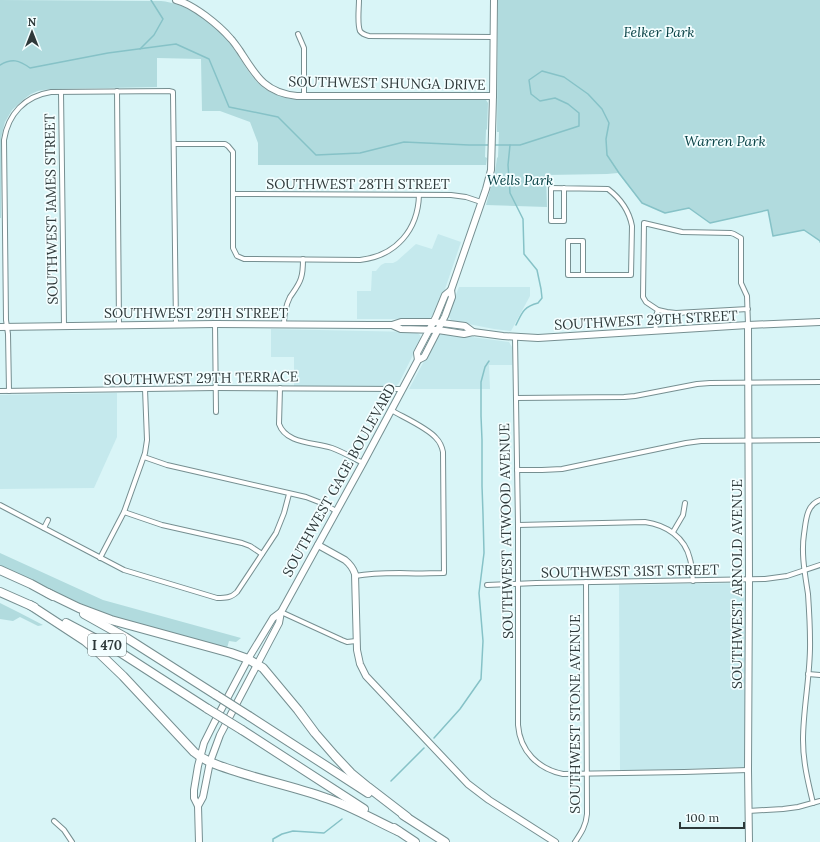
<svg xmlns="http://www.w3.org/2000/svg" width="820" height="842" viewBox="0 0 820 842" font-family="Lora,serif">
<rect width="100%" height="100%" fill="#d9f5f7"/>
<g fill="#c5e9ed">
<path d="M438 234 461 242 444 292 433 316 428 319H357V291H371L372 271H376L381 265 385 263H393L397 261 416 244 432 249Z"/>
<path d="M459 287H530V296L511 331 494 329 453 321 451 320 449 317V312Z"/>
<path d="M271 329 414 332 417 333 420 335 421 339 399 383 396 386H294V357H271Z"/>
<path d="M442 333 509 342 512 347V365H489L490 389H409L437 337Z"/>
<path d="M117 393V437L94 488 0 489V395Z"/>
<path d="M741 583 744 584 745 588V765L744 767 620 771 619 585Z"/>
</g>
<g fill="#b1dbde">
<path d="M0 0 161 1C184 3 209 19 224 36 228 39 231 44 233 48 244 63 253 83 270 92 277 96 284 97 291 99H484L486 100 488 103 487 129 486 130 485 157 487 158 486 165H258V143L250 122 220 111H202L201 59 157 58V87L55 89 43 90 38 91 31 94 24 99 12 110 5 122 1 138V218H0Z"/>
<path d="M498 0H820V242V241L804 230 773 236 768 210 710 223 689 208 665 213 642 203 618 173 607 174 546 175 547 207 486 205 495 172 497 158 498 157 499 132H497Z"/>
<path d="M0 553 103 600 241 638 236 642 229 641 227 648 130 623 90 608 0 567Z"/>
<path d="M0 603 18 612 43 625 38 626 20 617 13 621 0 619Z"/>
</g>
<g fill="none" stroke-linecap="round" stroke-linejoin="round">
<g stroke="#86c2c7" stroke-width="1.5">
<path d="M140 49 154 35 163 19 151 0"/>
<path d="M0 65C12 58 19 60 30 68L108 53 176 44 209 59 229 107 278 117 316 155 360 153 404 142 469 145H491"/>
<path d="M494 145H520L579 126V113L568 104 555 98 540 101 531 94 529 80 542 71 564 77 588 94 602 109 609 123 606 139 607 155 619 173 642 203 665 213 689 208 710 223 768 210 773 236 804 230 820 241V242"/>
<path d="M510 145 508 165 510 193 523 219 524 254 537 270 541 289 542 298 538 303C523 307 522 313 516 325"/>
<path d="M434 738 460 709 481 679 483 641 479 593 484 553 483 514 482 486V440L481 416V382L485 367 489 361"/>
<path d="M391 781 424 748"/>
<path d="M273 842V839L282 834 293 831 324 833 342 819"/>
</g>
<defs>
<g id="street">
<path d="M359 0C359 8 357 24 360 31 362 34 365 35 369 36L493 37"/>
<path d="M298 34 304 48V96"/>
<path d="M117 91 119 325"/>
<path d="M61 92 64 326"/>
<path d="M174 144H225L228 146 233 152V248L237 256 244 259 360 260C396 256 418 230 419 195"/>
<path d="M564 188V221H551V188L608 189C621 199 629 210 632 226L631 275H568V241H583V275"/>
<path d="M233 194 451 195 466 197 481 202"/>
<path d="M748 309 676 313 667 312 658 310 646 302 643 297 644 223 682 232 731 233 734 234 741 238V283L747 296 748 325"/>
<path d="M215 324 216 412"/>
<path d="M284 324C284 315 286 305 290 297 294 291 299 285 301 278 303 272 303 266 303 259"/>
<path d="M656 331 655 319 658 310"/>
<path d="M515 337 518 525V725C520 751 538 769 563 774L684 772 748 770"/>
<path d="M280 388 279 424C286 444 314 442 332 448 343 452 353 458 363 463"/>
<path d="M0 391 216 388 402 389"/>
<path d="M9 391 8 334 6 320 4 140C8 114 25 96 51 92L169 91 173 92V95L176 325"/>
<path d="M516 398 624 397 635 396 697 384 710 383 820 382"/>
<path d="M144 457 167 465 202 473 306 497 324 504 336 511"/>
<path d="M517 470H542L562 469 686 443 701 441 820 440"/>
<path d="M0 505 124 570 217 598C225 598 231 598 237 592L276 533 284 513 289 494"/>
<path d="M124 512 162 525 242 543 250 546 262 554"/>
<path d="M518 525 645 522C666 525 685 537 690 559 692 566 692 573 693 581"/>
<path d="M44 528 48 520"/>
<path d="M673 532 683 515 685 503"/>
<path d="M100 558 124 512 145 453 147 440 145 389"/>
<path d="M355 576C371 573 384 573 400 573 415 574 430 573 444 573L443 452C442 447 440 442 436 438 428 428 403 417 391 410"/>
<path d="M487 585 536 583 765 579 787 576 820 565"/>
<path d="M281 612 342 640 347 642 356 641"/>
<path d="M808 674 820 675"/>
<path d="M813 803C808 782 803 762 803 740 803 707 811 673 810 640 810 625 809 609 808 594 805 574 801 554 804 534 806 521 806 505 820 500"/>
<path d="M748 811 783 809 798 807 820 801"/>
<path d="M54 821 64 830 72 842"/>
<path d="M575 842C581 833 586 826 587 814L586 582"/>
</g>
<g id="secondary">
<path d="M176 0C193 4 219 25 231 39 234 42 237 47 240 51 256 76 265 93 297 96H493"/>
<path d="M392 325 401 322H434L465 326 473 332"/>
<path d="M748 325 749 580 748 770 749 842"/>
<path d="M0 327 215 324 370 325H392L401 329 438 330 464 334 473 332 503 336 538 338 748 325 820 322"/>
<path d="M418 360 417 353 436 317 445 295 451 290"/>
<path d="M318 545 345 560C350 564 353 568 355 574L357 650 360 664 366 676 468 784 489 800 555 842"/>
<path d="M198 806 203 797 210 762 220 735 279 623 281 612 363 463 418 360 424 357 445 316 452 297 451 290 486 189 491 170 493 96 494 0"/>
<path d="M199 842 198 806 194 798V790L198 766 204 743 214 723 248 659 273 618 281 612"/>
</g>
<g id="highway">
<path d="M0 570 31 584 53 596"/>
<path d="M0 592 34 607"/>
<path d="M48 593 79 608 111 620 231 653 248 659 263 668 298 710 315 733 335 756 351 773 368 787 407 817"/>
<path d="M30 605 85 641 99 653 123 676 194 752C206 762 220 766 235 771 265 781 296 787 326 798 351 806 374 820 398 831"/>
<path d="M84 614 125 637 216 695"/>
<path d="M66 623 115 649 208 709"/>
<path d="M249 716 368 793"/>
<path d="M242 730 364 809"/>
<path d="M403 815 445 842"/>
<path d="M394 828 415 842"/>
</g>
</defs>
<use href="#street" stroke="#768f91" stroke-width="6"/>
<use href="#secondary" stroke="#768f91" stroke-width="8"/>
<use href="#highway" stroke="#768f91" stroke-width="10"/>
<use href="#street" stroke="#fff" stroke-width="4"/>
<use href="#secondary" stroke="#fff" stroke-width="6"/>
<use href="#highway" stroke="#fff" stroke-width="8"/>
<defs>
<g id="highway-bridge">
<path d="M216 695 249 716"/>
<path d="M208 709 242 730"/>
</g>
</defs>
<use href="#highway-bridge" stroke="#768f91" stroke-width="10" stroke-linecap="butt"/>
<use href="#highway-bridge" stroke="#fff" stroke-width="8"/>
</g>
<g text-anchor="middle" stroke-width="3.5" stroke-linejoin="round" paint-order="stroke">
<rect fill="#f3feff" stroke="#697475" stroke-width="1" x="88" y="634" width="38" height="22" rx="3"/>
<g font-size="13" font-weight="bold" fill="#2e393a">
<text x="107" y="650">I 470</text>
</g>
<g font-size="14" font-style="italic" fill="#074145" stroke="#f3feff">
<text x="659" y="37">Felker Park</text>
<text x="725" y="146">Warren Park</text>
<text x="520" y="185">Wells Park</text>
</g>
<g font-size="14" fill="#2e393a" stroke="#f3feff">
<text transform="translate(387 83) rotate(1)" y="5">SOUTHWEST SHUNGA DRIVE</text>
<text x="358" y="189">SOUTHWEST 28TH STREET</text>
<text transform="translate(51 209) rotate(-91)" y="5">SOUTHWEST JAMES STREET</text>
<text x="196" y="318">SOUTHWEST 29TH STREET</text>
<text transform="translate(646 320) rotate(-3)" y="5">SOUTHWEST 29TH STREET</text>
<text transform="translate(201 378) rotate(-1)" y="5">SOUTHWEST 29TH TERRACE</text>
<text transform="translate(339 480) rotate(-61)" y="5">SOUTHWEST GAGE BOULEVARD</text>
<text transform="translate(506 531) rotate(-91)" y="5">SOUTHWEST ATWOOD AVENUE</text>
<text transform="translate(630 571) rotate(-1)" y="5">SOUTHWEST 31ST STREET</text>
<text transform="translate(737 584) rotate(-90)" y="5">SOUTHWEST ARNOLD AVENUE</text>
<text transform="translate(575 714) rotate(-90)" y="5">SOUTHWEST STONE AVENUE</text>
</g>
</g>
<g transform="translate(32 32)" stroke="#f3feff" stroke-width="3" paint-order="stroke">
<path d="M0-3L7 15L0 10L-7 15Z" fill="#2e393a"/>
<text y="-6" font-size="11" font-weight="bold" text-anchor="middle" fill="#2e393a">N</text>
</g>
<path d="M680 822v6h64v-6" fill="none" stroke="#2e393a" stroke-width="2"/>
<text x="686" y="822" font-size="12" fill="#2e393a" stroke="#f3feff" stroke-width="3" paint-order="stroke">100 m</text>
</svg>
